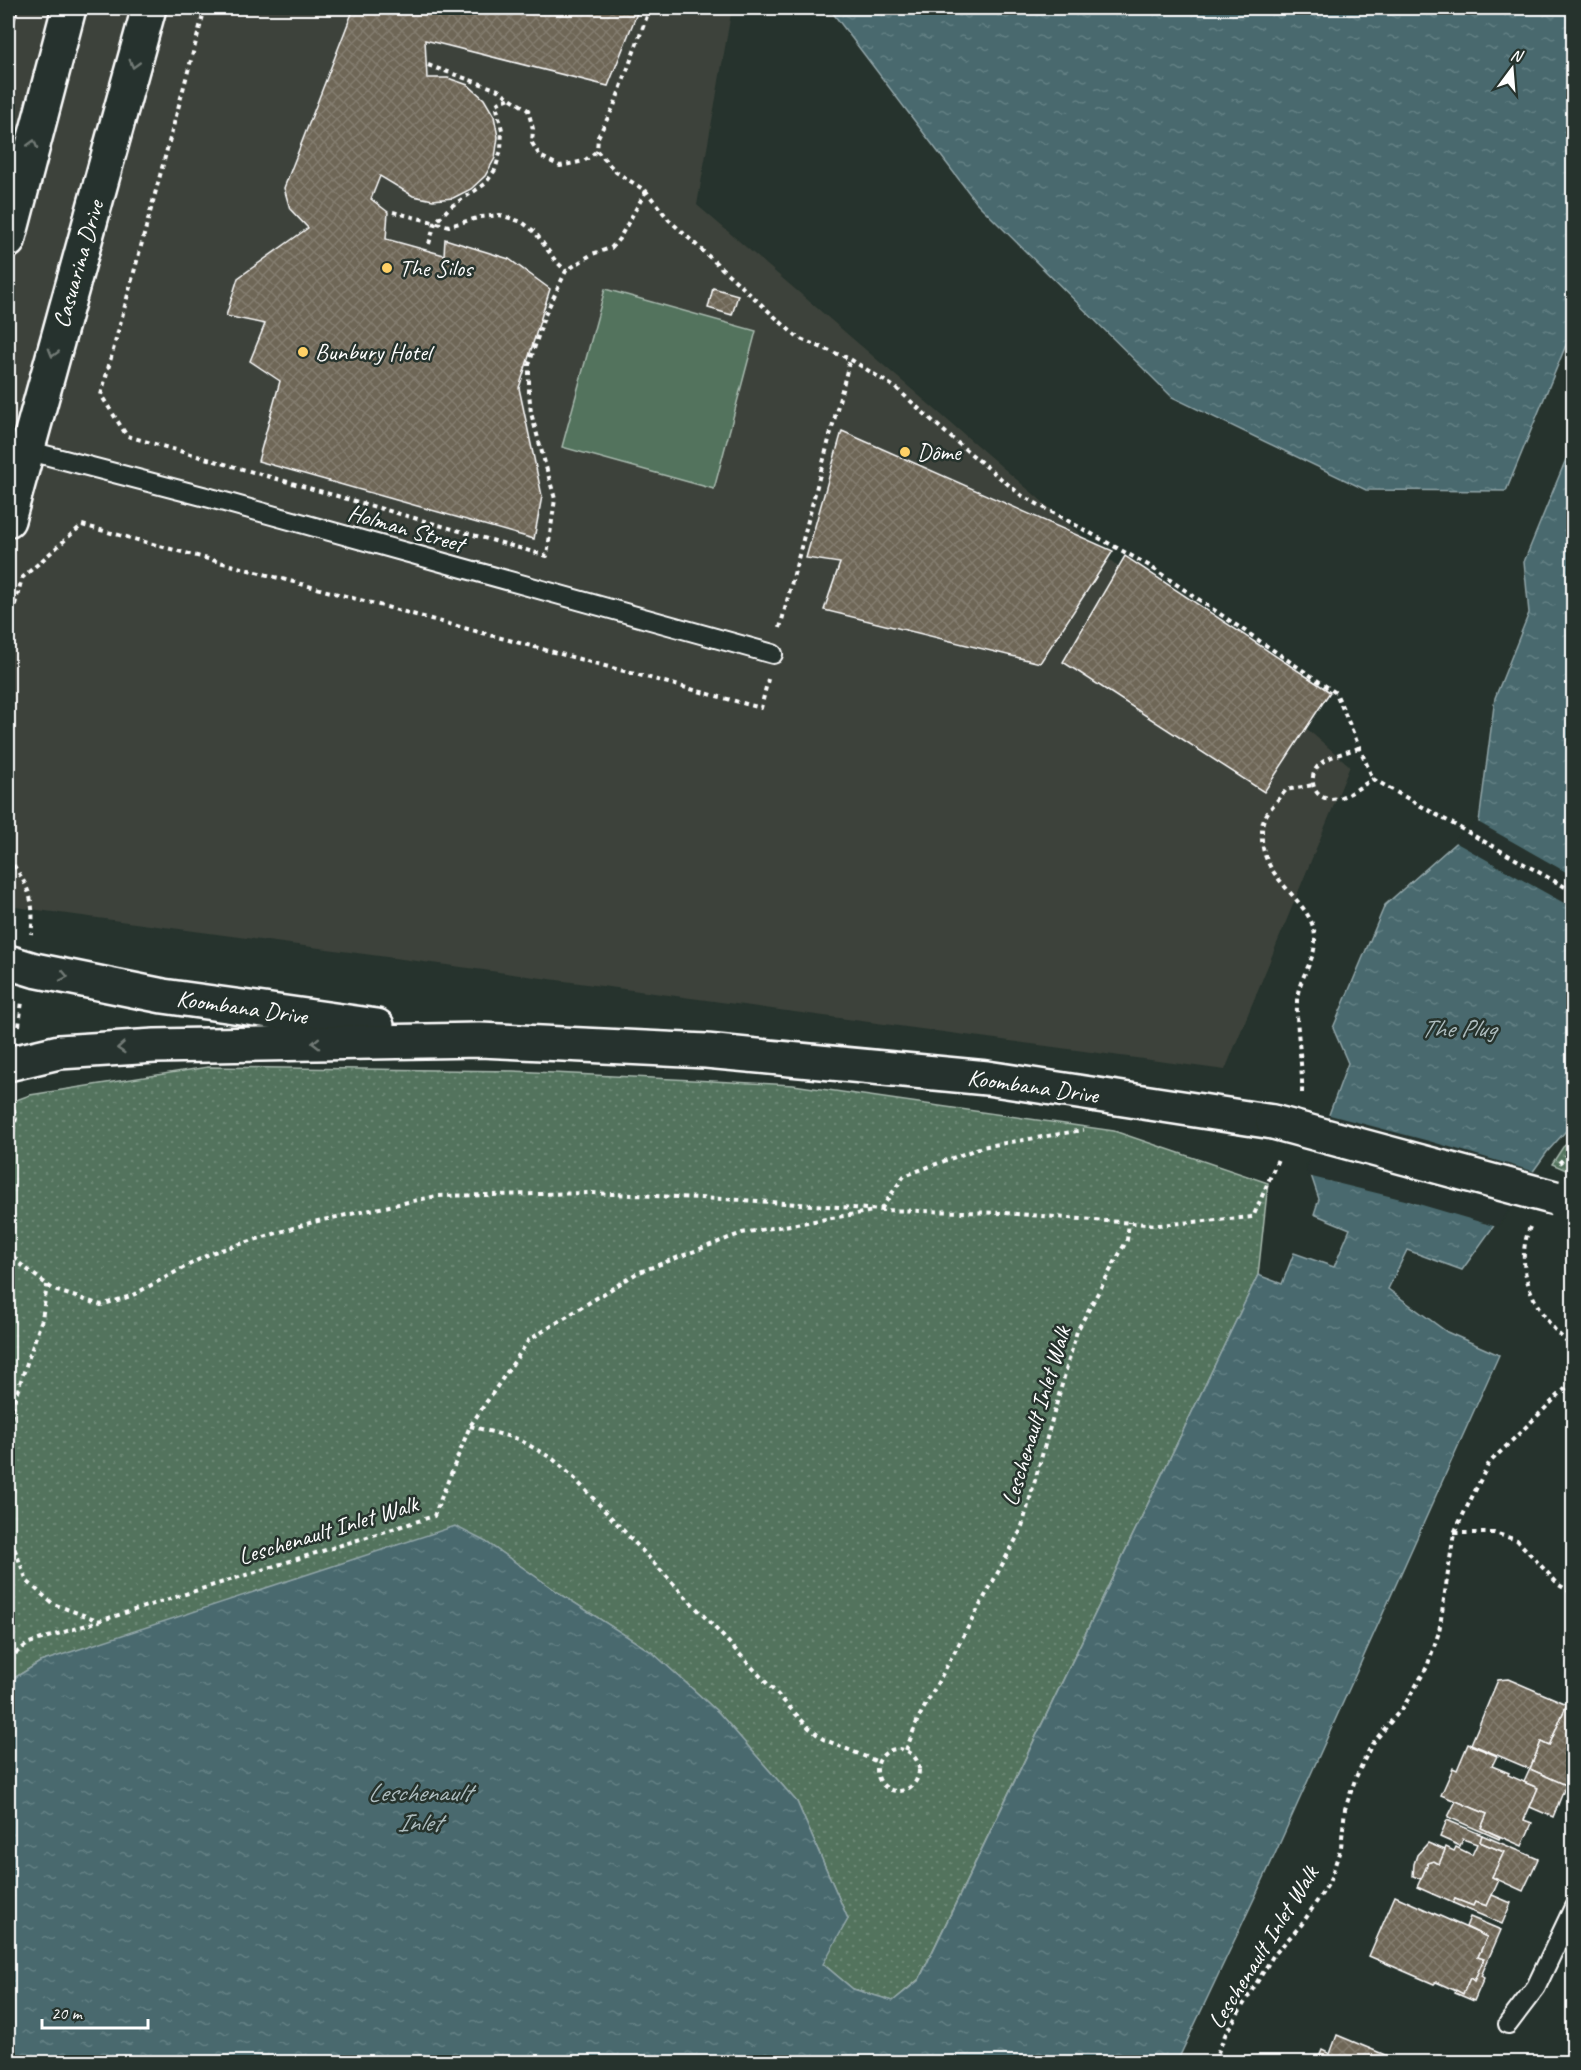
<svg xmlns="http://www.w3.org/2000/svg" width="1581" height="2070" viewBox="0 0 1581 2070" font-family="Caveat,sans-serif">
<defs>
<pattern id="green-dots" width="8" height="8" patternUnits="userSpaceOnUse" patternTransform="scale(1.5)"><rect width="8" height="8" fill="#52735d"/><path d="M2 2h.1M6 6h.1" fill="none" stroke="#6c8875" stroke-width="1.8" stroke-linecap="round"/></pattern>
<pattern id="water-ripples" width="26" height="14" patternUnits="userSpaceOnUse" patternTransform="scale(1.5)"><rect width="26" height="14" fill="#48696e"/><path d="M2 4q2-2 4 0t4 0M15 11q2-2 4 0t4 0" fill="none" stroke="#638084"/></pattern>
<pattern id="building-cross-hatch" width="8" height="8" patternUnits="userSpaceOnUse" patternTransform="scale(1.5)"><rect width="8" height="8" fill="#6e6657"/><path d="M0 0l8 8M0 8l8-8" fill="none" stroke="#847d70"/></pattern>
</defs>
<rect width="100%" height="100%" fill="#26332d"/>
<filter id="ink" filterUnits="userSpaceOnUse"><feTurbulence type="fractalNoise" baseFrequency=".0167" numOctaves="2"/><feDisplacementMap in="SourceGraphic" scale="12" xChannelSelector="R" yChannelSelector="G"/><feConvolveMatrix kernelMatrix="1 2 1 2 8 2 1 2 1" color-interpolation-filters="sRGB"/></filter>
<g filter="url(#ink)">
<path fill="#3c423a" d="M8 8H732L697 205 1350 766 1225 1070 8 906Z"/>
<g fill="url(#green-dots)" stroke="#a8b9ae" stroke-width="1.5">
<path d="M208 1067 514 1071 793 1085 1114 1131 1268 1183 1258 1275 919 1979 893 2001 853 1989 822 1963 848 1919 797 1802 719 1713 653 1653 562 1595 486 1542 40 1662 8 1682V1103L30 1095Z"/>
<path d="M1573 1139V1173L1552 1164 1563 1147Z"/>
</g>
<path fill="#52735d" stroke="#a8b9ae" stroke-width="1.5" d="M605 289 756 331 714 489 562 447Z"/>
<g fill="url(#water-ripples)" stroke="#91a5a8" stroke-width="1.5">
<path d="M829 8H1573V328L1506 491 1366 490 1172 397 976 202Z"/>
<path d="M1573 442V1123L1547 1152 1462 1270 1407 1250 1388 1289 1447 1332 1499 1355 1270 1865 1177 2062H8V1682L40 1662 455 1526 486 1542 562 1595 653 1653 719 1713 797 1802 848 1919 823 1964 853 1989 893 2001 919 1980 1258 1275 1282 1284 1294 1253 1334 1267 1350 1229 1314 1214 1319 1199 1309 1169 1348 1063 1333 1028 1385 905 1479 822 1495 698 1529 613 1524 562Z"/>
</g>
<g fill="#26332d">
<path d="M1476 821 1573 876V908L1453 841Z"/>
<path d="M1326 1114 1429 1141 1536 1172 1497 1227 1405 1200 1308 1176 1306 1168Z"/>
</g>
<g fill="url(#building-cross-hatch)" stroke="#fff" stroke-width="1.5">
<path d="M8 8H18L11 36 8 35Z"/>
<path d="M354 8H639L608 86 425 40 427 78H448L468 85 484 99 494 116 498 137 495 158 485 176 471 189 453 198 433 200 413 196 380 176 371 199 388 212 386 239 444 255 445 239 509 259 550 289 519 388 542 496 534 539 258 461 280 381 250 361 265 324 226 316 238 278 308 228 290 209 284 188Z"/>
<path d="M713 288 738 295 732 315 708 308Z"/>
<path d="M842 431 1113 551 1040 663 824 610 840 563 806 558Z"/>
<path d="M1125 556 1330 692 1264 792 1063 662Z"/>
<path d="M1508 1679 1567 1704 1549 1746 1541 1742 1530 1769 1471 1744 1498 1680Z"/>
<path d="M1567 1704 1574 1707V1780L1570 1787 1530 1769 1541 1742 1549 1746Z"/>
<path d="M1468 1744 1497 1756 1492 1766 1509 1773 1508 1775 1538 1788 1524 1820 1532 1823 1522 1846 1481 1828 1487 1814 1441 1795 1453 1768 1457 1770Z"/>
<path d="M1530 1769 1566 1785 1553 1817 1530 1807 1538 1788 1524 1782Z"/>
<path d="M1456 1801 1487 1814 1481 1828 1500 1837 1499 1839 1448 1817Z"/>
<path d="M1447 1820 1482 1835 1480 1842 1504 1852 1492 1877 1499 1880 1487 1906 1475 1902 1473 1906 1455 1899 1453 1903 1417 1887 1428 1863 1434 1861 1439 1864 1446 1847 1454 1851 1456 1847 1472 1855 1477 1844 1463 1839 1460 1846 1440 1837Z"/>
<path d="M1482 1835 1538 1859 1523 1891 1492 1877 1504 1852 1480 1842Z"/>
<path d="M1428 1843 1445 1850 1439 1864 1434 1861 1428 1863 1421 1879 1413 1876 1414 1864 1417 1855Z"/>
<path d="M1492 1895 1511 1903 1502 1924 1453 1903 1455 1899 1473 1906 1475 1902 1487 1906Z"/>
<path d="M1395 1896 1487 1937 1478 1957 1484 1959 1474 1981 1470 1978 1463 1994 1436 1982 1434 1984 1369 1956Z"/>
<path d="M1470 1917 1501 1930 1481 1976 1484 1978 1474 2001 1455 1993 1456 1990 1463 1994 1470 1978 1474 1981 1484 1959 1478 1957 1487 1937 1466 1927Z"/>
<path d="M1337 2035 1402 2062H1317L1322 2050 1330 2054Z"/>
</g>
<g fill="none" stroke-linecap="round" stroke-linejoin="round">
<defs>
<g id="service">
<path d="M26 450 214 499 773 654"/>
<path d="M1508 2024 1536 1987 1574 1907"/>
</g>
<g id="minor">
<path d="M8 241 69 8"/>
<path d="M8 520 149 8"/>
</g>
<g id="secondary">
<path d="M8 962 34 970 163 996 377 1026"/>
<path d="M8 1064 59 1052 155 1046 480 1040 706 1051 987 1078 1273 1122"/>
</g>
</defs>
<use href="#service" stroke="#fff" stroke-width="22"/>
<use href="#minor" stroke="#fff" stroke-width="38"/>
<use href="#secondary" stroke="#fff" stroke-width="38"/>
<g stroke="#fff" stroke-width="4" stroke-dasharray="4.5 4.5" stroke-linecap="butt">
<path d="M205 8 101 395 127 436 547 556 555 499 531 413 529 392V365L544 317 566 271 592 254 611 248 619 239 646 191"/>
<path d="M650 8 614 106 598 137 597 151 616 172 646 191 669 220 798 338 850 359 896 388 954 440 1021 495 1148 565 1336 693 1373 779 1574 892"/>
<path d="M428 65 498 90 528 110 533 129 532 143 540 156 560 166 584 161 597 151"/>
<path d="M393 212 449 226 481 217 500 215 522 222 535 232 554 259 566 271"/>
<path d="M429 244 435 223 450 207 485 184 495 170 501 150 502 130 496 104 510 98"/>
<path d="M780 628 850 359"/>
<path d="M8 631 22 578 82 525 761 708 768 679"/>
<path d="M1359 748C1347 752 1329 756 1320 764 1307 775 1312 799 1331 799 1345 799 1361 786 1373 779"/>
<path d="M8 858C28 884 36 901 31 934"/>
<path d="M19 1026 22 1001"/>
<path d="M1302 1093C1303 1063 1296 1032 1297 1002 1297 980 1315 962 1315 941 1317 901 1259 882 1262 833 1262 829 1262 823 1264 819 1269 809 1279 799 1286 790L1313 785"/>
<path d="M8 1148 16 1119 11 1097"/>
<path d="M1559 1163 1574 1149"/>
<path d="M881 1209 904 1176 982 1147 1083 1130"/>
<path d="M1530 1227C1511 1271 1539 1320 1574 1348"/>
<path d="M8 1250 19 1263 54 1290 101 1305 131 1296 211 1253 313 1222 437 1196 590 1193 743 1200 881 1210 1004 1213 1158 1225 1253 1217 1278 1159"/>
<path d="M470 1426 518 1439 553 1459 575 1479 809 1728 823 1739 878 1762"/>
<path d="M8 1436 15 1398 42 1319 47 1285"/>
<path d="M8 1532 27 1581 53 1604 100 1621"/>
<path d="M1454 1533H1494L1517 1540 1559 1585 1574 1594"/>
<path d="M8 1659 29 1643 434 1516 470 1426 529 1340 637 1273 742 1233 874 1211"/>
<circle cx="898" cy="1770" r="21"/>
<path d="M906 1750 918 1719 1021 1530 1077 1331 1127 1240 1129 1222"/>
<path d="M1214 2062 1226 2033 1273 1956 1302 1924 1329 1883 1341 1847 1345 1809 1356 1777 1372 1744 1404 1706 1427 1667 1439 1632 1454 1533 1489 1463 1574 1380"/>
</g>
<use href="#service" stroke="#26332d" stroke-width="18"/>
<use href="#minor" stroke="#26332d" stroke-width="33"/>
<use href="#secondary" stroke="#26332d" stroke-width="33"/>
<defs>
<path id="secondary-bridge" d="M1273 1122 1555 1198"/>
</defs>
<use href="#secondary-bridge" stroke="#fff" stroke-width="38" stroke-linecap="butt"/>
<use href="#secondary-bridge" stroke="#26332d" stroke-width="33"/>
</g>
<defs><path id="oneway-chevron" d="M-2-3.5L2.5 0L-2 3.5" fill="none" stroke-width="1.6" stroke-linecap="round" stroke-linejoin="round" transform="scale(1.5)"/></defs>
<g stroke="#727a76">
<use href="#oneway-chevron" transform="translate(134 64) rotate(105)"/>
<use href="#oneway-chevron" transform="translate(33 144) rotate(-75)"/>
<use href="#oneway-chevron" transform="translate(53 353) rotate(106)"/>
<use href="#oneway-chevron" transform="translate(64 976) rotate(12)"/>
<use href="#oneway-chevron" transform="translate(316 1043) rotate(179)"/>
<use href="#oneway-chevron" transform="translate(121 1048) rotate(176)"/>
</g>
</g>
<g fill="#ffd166" stroke="#26332d" stroke-width="2">
<circle cx="387" cy="268" r="6"/>
<circle cx="303" cy="352" r="6"/>
<circle cx="905" cy="452" r="6"/>
</g>
<g text-anchor="middle" stroke-width="5" stroke-linejoin="round" paint-order="stroke">
<g font-size="24" fill="#fff" stroke="#26332d">
<text transform="translate(78 264) rotate(-74)" y="8">Casuarina Drive</text>
<text transform="translate(406 528) rotate(16)" y="8">Holman Street</text>
<text transform="translate(242 1007) rotate(8)" y="8">Koombana Drive</text>
<text transform="translate(1033 1086) rotate(8)" y="8">Koombana Drive</text>
<text transform="translate(1036 1416) rotate(-73)" y="8">Leschenault Inlet Walk</text>
<text transform="translate(328 1530) rotate(-17)" y="8">Leschenault Inlet Walk</text>
<text transform="translate(1263 1947) rotate(-58)" y="8">Leschenault Inlet Walk</text>
</g>
<g font-size="24" fill="#fff" stroke="#26332d" text-anchor="start">
<text x="399" y="276">The Silos</text>
<text x="315" y="360">Bunbury Hotel</text>
<text x="917" y="460">Dôme</text>
</g>
<g font-size="26" font-style="italic" fill="#adbcbe" stroke="#26332d">
<text x="1458" y="1037">The Plug</text>
<text x="419" y="1801">Leschenault<tspan x="419" dy="30">Inlet</tspan></text>
</g>
</g>
<rect width="1581" height="2070" fill="none" stroke="#26332d" stroke-width="30"/>
<rect x="15" y="15" width="1551" height="2040" fill="none" stroke="#fff" stroke-width="2" filter="url(#ink)"/>
<g transform="translate(1512 69) rotate(16)" stroke="#26332d" stroke-width="4.5" paint-order="stroke">
<path d="M0-4.5L10 22L0 15L-10 22Z" fill="#ffffff"/>
<text y="-9" font-size="16" font-weight="bold" text-anchor="middle" fill="#ffffff">N</text>
</g>
<path d="M42 2019v9h106v-9" fill="none" stroke="#ffffff" stroke-width="3"/>
<text x="51" y="2019" font-size="18" fill="#ffffff" stroke="#26332d" stroke-width="4.5" paint-order="stroke">20 m</text>
</svg>
